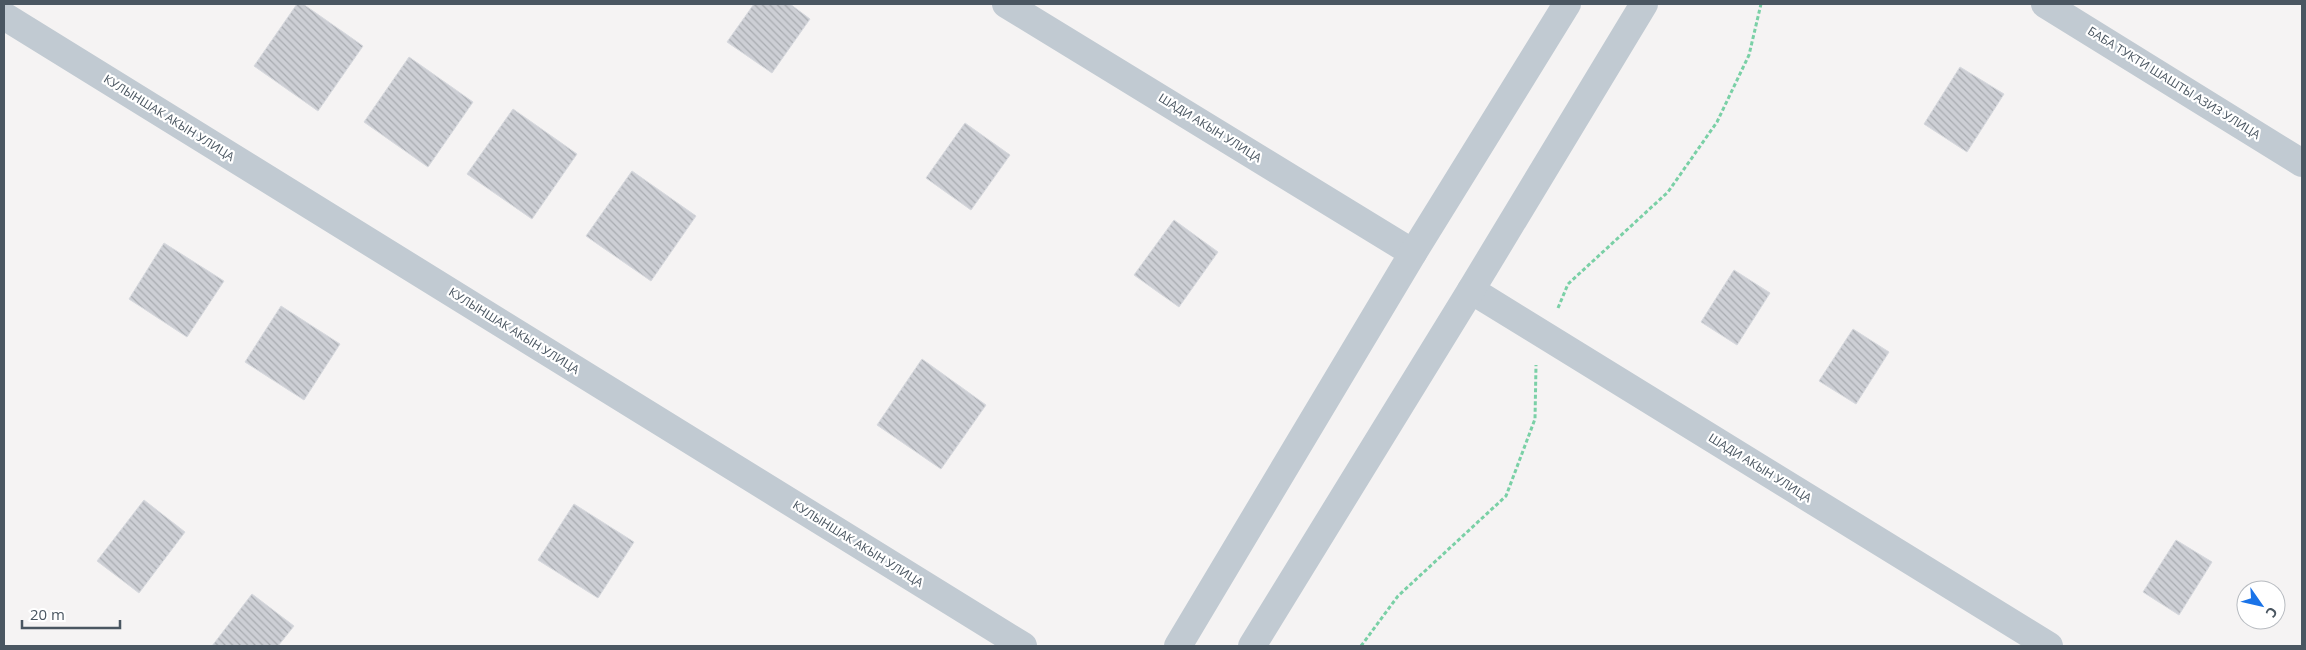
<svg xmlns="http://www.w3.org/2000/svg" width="2306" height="650" viewBox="0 0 2306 650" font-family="'Open Sans',sans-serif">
<defs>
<pattern id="building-back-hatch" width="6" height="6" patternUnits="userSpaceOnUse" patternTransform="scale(1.25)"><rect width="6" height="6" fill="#cdcfd5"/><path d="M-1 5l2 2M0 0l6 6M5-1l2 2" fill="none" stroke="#a8abb0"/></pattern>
</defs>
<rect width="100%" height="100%" fill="#f5f3f3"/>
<g fill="url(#building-back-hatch)" stroke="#d7d9de">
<path d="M297 4H303L363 46 318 111 254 66Z"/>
<path d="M754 4H790L810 19 772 73 727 42Z"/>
<path d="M409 57 473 102 428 167 364 122Z"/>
<path d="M1960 67 2004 94 1967 152 1924 124Z"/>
<path d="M513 109 577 154 532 219 467 174Z"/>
<path d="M965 123 1010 155 971 210 926 178Z"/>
<path d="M632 171 696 216 651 281 586 236Z"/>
<path d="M1174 220 1218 252 1179 307 1134 275Z"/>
<path d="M164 243 224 281 187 337 129 299Z"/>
<path d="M1734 270 1770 293 1737 345 1701 322Z"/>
<path d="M281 306 340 344 304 400 245 362Z"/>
<path d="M1853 329 1889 352 1856 404 1819 381Z"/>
<path d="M922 359 986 405 941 469 877 425Z"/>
<path d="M144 500 185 532 139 593 97 561Z"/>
<path d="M574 504 634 542 598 598 538 560Z"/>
<path d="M2176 540 2212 562 2179 615 2143 592Z"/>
<path d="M252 594 294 626 278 646H212Z"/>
</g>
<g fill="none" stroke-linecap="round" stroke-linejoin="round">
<g stroke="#7ad0a6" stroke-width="3" stroke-dasharray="4 2.5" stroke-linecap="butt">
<path d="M1558 308 1568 284 1668 192 1717 122 1749 55 1761 4"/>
<path d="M1361 646 1398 596 1506 496 1535 419 1536 365"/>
</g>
<g stroke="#c1cad2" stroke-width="28">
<path d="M1006 4 1413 253"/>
<path d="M2045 4 2302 163"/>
<path d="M4 16 1023 646"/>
<path d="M1471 290 2049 646"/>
<path d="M1178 646 1413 253 1567 4"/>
<path d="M1252 646 1471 290 1644 4"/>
</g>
</g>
<g text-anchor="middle" stroke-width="4.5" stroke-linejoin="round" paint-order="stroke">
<g font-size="12" fill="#4a5661" stroke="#fff">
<text transform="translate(2174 83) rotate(32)" y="4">БАБА ТУКТИ ШАШТЫ АЗИЗ УЛИЦА</text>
<text transform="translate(169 118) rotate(32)" y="4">КУЛЫНШАК АКЫН УЛИЦА</text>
<text transform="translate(1210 128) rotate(32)" y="4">ШАДИ АКЫН УЛИЦА</text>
<text transform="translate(514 331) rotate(32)" y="4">КУЛЫНШАК АКЫН УЛИЦА</text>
<text transform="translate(1760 468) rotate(32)" y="4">ШАДИ АКЫН УЛИЦА</text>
<text transform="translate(858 544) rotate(32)" y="4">КУЛЫНШАК АКЫН УЛИЦА</text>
</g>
</g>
<rect width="2306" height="650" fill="none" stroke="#4a5661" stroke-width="10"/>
<g transform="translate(2261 605) rotate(124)"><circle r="24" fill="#ffffff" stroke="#b7bbc0"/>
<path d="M0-4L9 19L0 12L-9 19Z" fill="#1a73e8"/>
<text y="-8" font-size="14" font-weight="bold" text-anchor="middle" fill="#4a5661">С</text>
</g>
<path d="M22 620v8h98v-8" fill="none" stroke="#4a5661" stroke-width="2.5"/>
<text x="30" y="620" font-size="15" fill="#4a5661" stroke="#ffffff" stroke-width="4" paint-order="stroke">20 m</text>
</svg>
